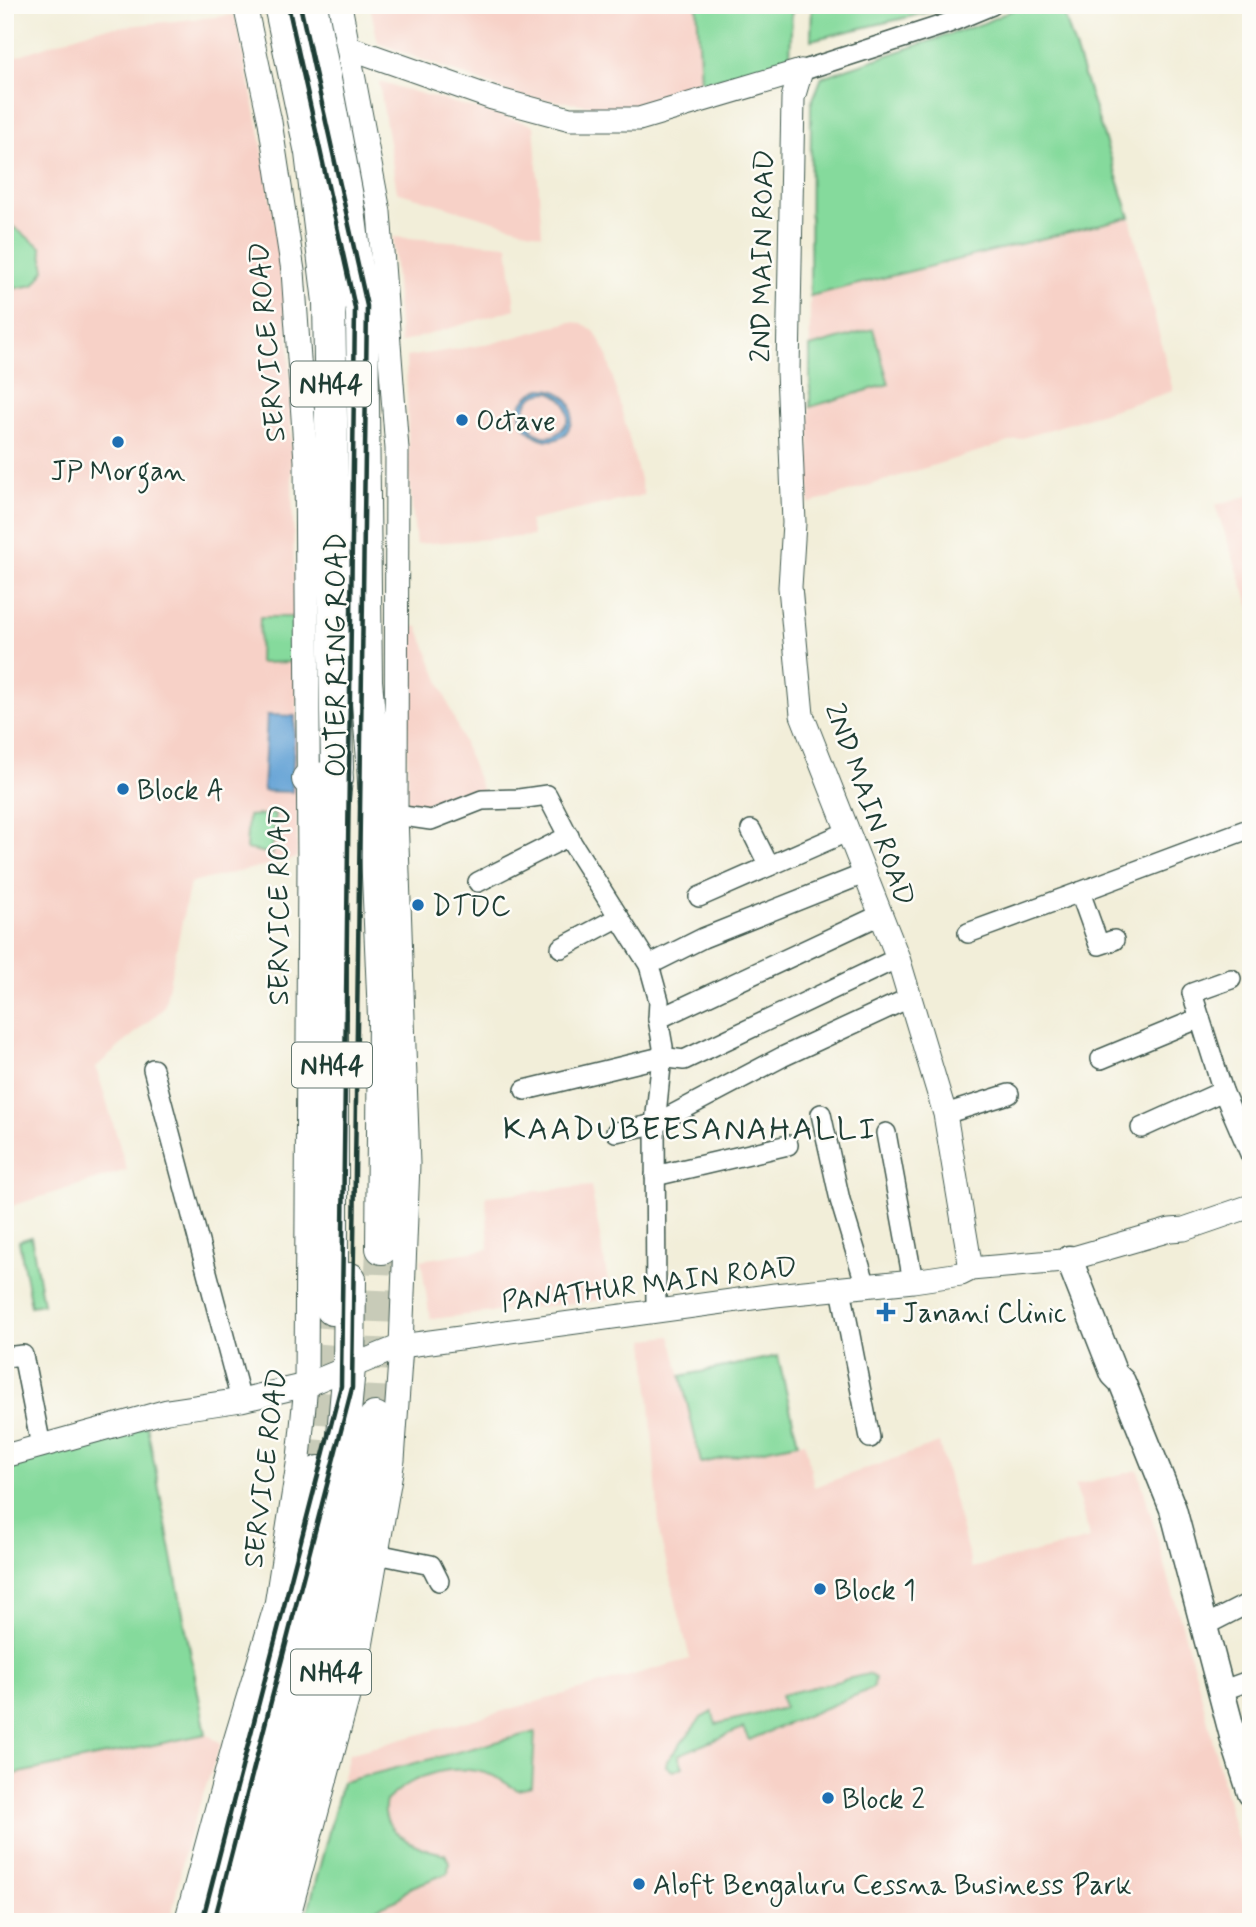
<svg xmlns="http://www.w3.org/2000/svg" width="1256" height="1927" viewBox="0 0 1256 1927" font-family="Mynerve,sans-serif">
<rect width="100%" height="100%" fill="#fdfcf7"/>
<filter id="ink" filterUnits="userSpaceOnUse"><feTurbulence type="fractalNoise" baseFrequency=".0143" numOctaves="2"/><feDisplacementMap in="SourceGraphic" scale="14" xChannelSelector="R" yChannelSelector="G"/><feConvolveMatrix kernelMatrix="1 2 1 2 8 2 1 2 1" color-interpolation-filters="sRGB"/></filter>
<filter id="wash" filterUnits="userSpaceOnUse"><feTurbulence type="fractalNoise" baseFrequency=".00686" numOctaves="4" result="noise"/><feDisplacementMap in="SourceGraphic" scale="28" xChannelSelector="R" yChannelSelector="G"/><feGaussianBlur stdDeviation="1.57" result="paint"/><feColorMatrix in="noise" values="0 0 0 0 0 0 0 0 0 0 0 0 0 0 0 0 0 1.4 0 .05"/><feComposite in="paint" operator="in"/></filter>
<g filter="url(#wash)">
<rect width="100%" height="100%" fill="#f2eed9"/>
<g fill="#f7d1c7">
<path d="M370 5H697L701 84 619 109 519 96 378 43Z"/>
<path d="M235 15 260 134 275 226 289 341 297 699V858L190 883 164 1008 96 1067 127 1170 5 1208V60L97 29Z"/>
<path d="M379 82 534 125 542 235 397 192Z"/>
<path d="M1130 217 1173 391 809 504 810 296Z"/>
<path d="M393 237 508 245 515 309 400 343Z"/>
<path d="M570 322 582 323 595 332 606 352 644 495 529 521 533 536 416 544 409 479 406 357 490 344Z"/>
<path d="M1251 495V610L1215 505Z"/>
<path d="M408 626 418 627 483 792 429 811 407 808Z"/>
<path d="M591 1186 611 1299 430 1319 421 1260 489 1249 486 1196Z"/>
<path d="M671 1336 701 1462 805 1442 814 1487 939 1443 972 1568 1090 1539 1075 1485 1138 1470 1198 1681 1235 1832 1251 1876V1922H305L349 1754 690 1659 660 1537 645 1339Z"/>
<path d="M147 1426 206 1734 221 1743 187 1841 170 1922H5V1466Z"/>
</g>
<g fill="#85da9c" stroke="#528c68" stroke-width="2">
<path d="M697 5H792L790 59 701 84Z"/>
<path d="M812 5H947L930 12 811 40Z"/>
<path d="M1023 5H1061L1130 217 810 296 811 104 822 77 984 23Z"/>
<path d="M5 221 41 247 45 270 34 285 5 290Z"/>
<path d="M873 329 889 384 810 407V347Z"/>
<path d="M260 617H293L292 662 259 663Z"/>
<path d="M275 814 272 854 246 849 248 816Z"/>
<path d="M31 1237 43 1304 31 1306 19 1241Z"/>
<path d="M778 1356 798 1443 701 1463 681 1376Z"/>
<path d="M147 1426 206 1734 5 1776V1466Z"/>
<path d="M868 1674 875 1678 873 1688 749 1740 743 1728 678 1755 683 1767 673 1771 666 1766 667 1761 701 1718 712 1712 716 1724 784 1708 781 1695Z"/>
<path d="M535 1732 532 1787 518 1790C509 1786 503 1780 494 1776 455 1761 415 1773 386 1801 377 1832 421 1850 445 1854L449 1862 448 1873 409 1888 397 1900 345 1922H305L342 1782Z"/>
</g>
<g fill="#63a2d5" stroke="#417084" stroke-width="2" fill-rule="evenodd">
<path d="M541 389C558 388 575 399 572 418 562 472 483 412 541 389ZM550 392C564 397 569 406 568 420 543 469 496 394 550 392Z"/>
<path d="M267 715 295 716 292 792 263 791Z"/>
</g>
</g>
<g filter="url(#ink)">
<g fill="none" stroke-linecap="round" stroke-linejoin="round">
<g stroke="#c8cbb8" stroke-width="32" stroke-dasharray="32 16" stroke-linecap="butt">
<path d="M375 1418 382 1248"/>
<path d="M319 1472 332 1309"/>
</g>
<defs>
<g id="minor">
<path d="M801 71 946 24 992 5"/>
<path d="M396 815 431 820 482 800 519 799 547 795 572 843 649 965 659 1001 658 1019 663 1047 655 1124 656 1312"/>
<path d="M751 830 769 866"/>
<path d="M478 882 569 836"/>
<path d="M1080 892 1251 828"/>
<path d="M699 897 849 831"/>
<path d="M968 933 1080 892 1099 945 1114 940"/>
<path d="M561 948 619 917"/>
<path d="M649 965 703 938 864 874"/>
<path d="M1231 979 1192 993 1223 1091 1251 1156"/>
<path d="M658 1019 880 915"/>
<path d="M1101 1059 1200 1018"/>
<path d="M153 1069 241 1400"/>
<path d="M525 1090 661 1057 684 1060 898 958"/>
<path d="M821 1114 840 1200 866 1286"/>
<path d="M945 1114 1009 1094"/>
<path d="M1141 1128 1223 1091"/>
<path d="M616 1132 655 1124 782 1057 909 998"/>
<path d="M886 1133 913 1281"/>
<path d="M655 1176 788 1145"/>
<path d="M841 1289 870 1438"/>
<path d="M5 1357 23 1355 41 1446"/>
<path d="M377 1554 431 1565 439 1581"/>
<path d="M1204 1626 1251 1602"/>
<path d="M1221 1691 1251 1680"/>
</g>
<g id="tertiary">
<path d="M350 48 492 98 570 119H639L801 71"/>
<path d="M801 71 793 98 788 371 794 523 790 587 802 715 898 958 945 1114 971 1269"/>
<path d="M5 1456 167 1411 241 1400 306 1385 401 1346 775 1295 913 1281 961 1274 971 1269 1063 1261 1170 1230 1184 1229 1251 1206"/>
<path d="M186 1922 235 1741 276 1605 299 1458 306 1385 309 862 306 461 293 271 270 122 245 5"/>
<path d="M287 1922 360 1652 393 1460 401 1346 408 1164 396 815 397 449 379 212 340 5"/>
</g>
<path id="secondary" d="M1069 1259 1114 1374 1122 1382 1173 1509 1234 1740 1251 1793"/>
<g id="trunk">
<path d="M280 5 311 153 329 302 337 768 332 821V1309"/>
<path d="M311 5 348 202 362 314 366 681 373 759 384 1017 382 1248"/>
<path d="M308 779 337 778"/>
<path d="M212 1922 282 1662 319 1472"/>
<path d="M236 1922 325 1581 335 1522 349 1368 350 1279"/>
<path d="M265 1922 348 1604 364 1508 375 1418"/>
</g>
</defs>
<use href="#minor" stroke="#3f584d" stroke-width="22"/>
<use href="#tertiary" stroke="#3f584d" stroke-width="25"/>
<use href="#secondary" stroke="#3f584d" stroke-width="29"/>
<use href="#trunk" stroke="#3f584d" stroke-width="34"/>
<use href="#minor" stroke="#fff" stroke-width="19"/>
<use href="#tertiary" stroke="#fff" stroke-width="23"/>
<use href="#secondary" stroke="#fff" stroke-width="26"/>
<use href="#trunk" stroke="#fff" stroke-width="32"/>
<g stroke="#1f3d34" stroke-width="4.5">
<path d="M202 1922 341 1386 355 308 288 5"/>
<path d="M214 1922 352 1388 367 306 300 5"/>
</g>
</g>
</g>
<g fill="#1f6fb2" stroke="#fdfcf7" stroke-width="2.5">
<circle cx="462" cy="420" r="7"/>
<circle cx="118" cy="442" r="7"/>
<circle cx="123" cy="789" r="7"/>
<circle cx="418" cy="905" r="7"/>
<path d="M882.5 1301.5h7v7h7v7h-7v7h-7v-7h-7v-7h7z"/>
<circle cx="820" cy="1589" r="7"/>
<circle cx="828" cy="1798" r="7"/>
<circle cx="639" cy="1884" r="7"/>
</g>
<g text-anchor="middle" stroke-width="5" stroke-linejoin="round" paint-order="stroke">
<g fill="#fdfcf7" stroke="#62766e" stroke-width="2">
<rect x="291" y="361.5" width="80" height="45" rx="5"/>
<rect x="292" y="1042.5" width="80" height="45" rx="5"/>
<rect x="291" y="1649.5" width="80" height="45" rx="5"/>
</g>
<g font-size="26" font-weight="bold" fill="#1f3d34">
<text x="331" y="393">NH44</text>
<text x="332" y="1074">NH44</text>
<text x="331" y="1681">NH44</text>
</g>
<g font-size="28" fill="#1f3d34" stroke="#fdfcf7">
<text transform="translate(761 256) rotate(-89)" y="10">2ND MAIN ROAD</text>
<text transform="translate(266 342) rotate(-95)" y="10">SERVICE ROAD</text>
<text transform="translate(335 655) rotate(-90)" y="10">OUTER RING ROAD</text>
<text transform="translate(871 804) rotate(70)" y="10">2ND MAIN ROAD</text>
<text transform="translate(278 905) rotate(-90)" y="10">SERVICE ROAD</text>
<text transform="translate(649 1283) rotate(-7)" y="10">PANATHUR MAIN ROAD</text>
<text transform="translate(264 1468) rotate(-83)" y="10">SERVICE ROAD</text>
</g>
<g font-size="28" fill="#1f3d34" stroke="#fdfcf7" text-anchor="start">
<text x="476" y="430">Octave</text>
<text x="118" y="480" text-anchor="middle">JP Morgan</text>
<text x="137" y="799">Block A</text>
<text x="432" y="915">DTDC</text>
<text x="902" y="1322">Janani Clinic</text>
<text x="834" y="1599">Block 1</text>
<text x="842" y="1808">Block 2</text>
<text x="653" y="1894">Aloft Bengaluru Cessna Business Park</text>
</g>
<g font-size="32" letter-spacing="2" fill="#1f3d34" stroke="#fdfcf7">
<text x="690" y="1139">KAADUBEESANAHALLI</text>
</g>
</g>
<rect width="1256" height="1927" fill="none" stroke="#fdfcf7" stroke-width="28"/>
</svg>
